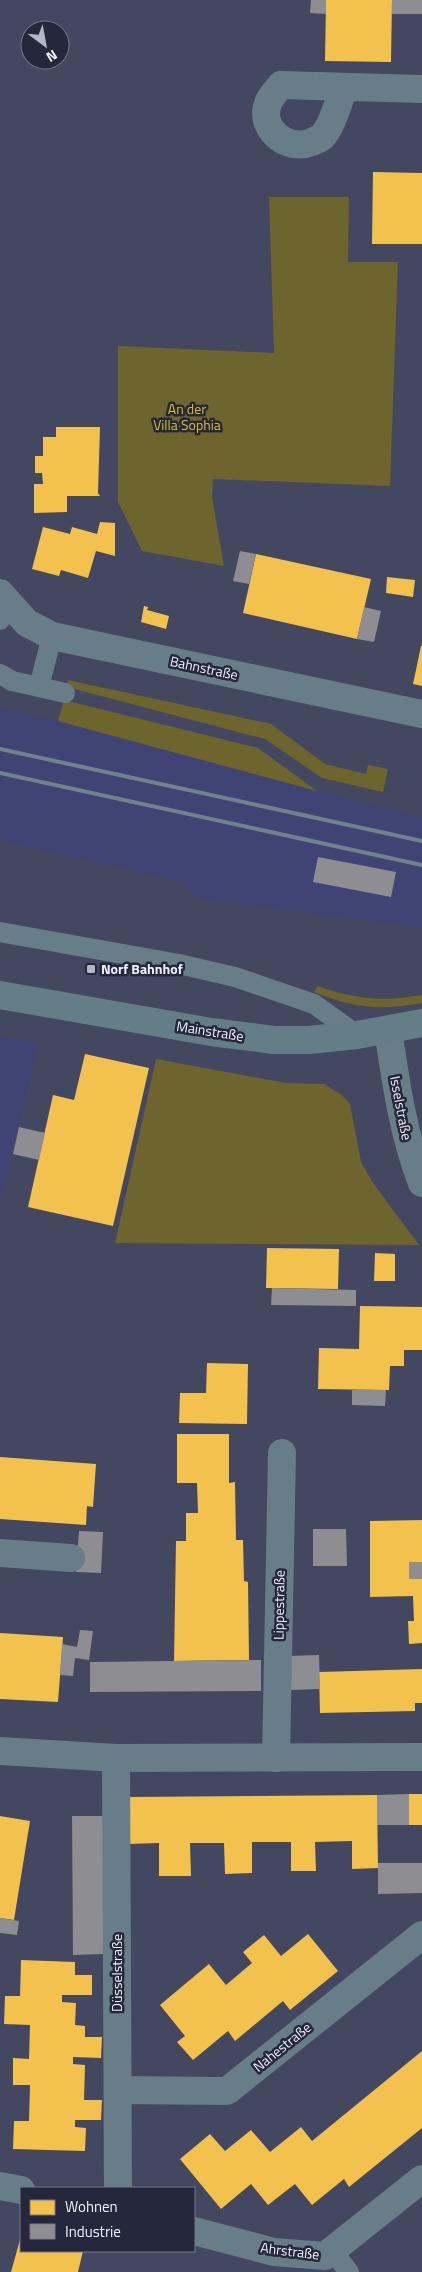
<svg xmlns="http://www.w3.org/2000/svg" width="422" height="2272" viewBox="0 0 422 2272" font-family="'Titillium Web',sans-serif">
<rect width="100%" height="100%" fill="#444760"/>
<g fill="#404474">
<path d="M0 708 58 721 317 791 422 817V928L196 898 183 882 0 840Z"/>
<path d="M0 1036 38 1043 0 1203Z"/>
</g>
<g fill="#6e642e">
<path d="M269 197H349L348 262H398L390 486 213 479 212 497 224 566 142 551 118 502V346L274 353Z"/>
<path d="M68 680 271 724 325 764 366 774 368 765 388 769 383 792 322 778 265 739 67 687Z"/>
<path d="M64 700 258 748 317 791 58 721Z"/>
<path d="M317 986C355 999 382 1002 422 995V1003C380 1011 353 1008 314 992Z"/>
<path d="M156 1059 286 1083 324 1084 342 1095 350 1104 361 1162 373 1183 419 1245 115 1243Z"/>
</g>
<g fill="#f2c14e">
<path d="M326 0H392L391 62 325 61Z"/>
<path d="M373 172 422 173V244H372Z"/>
<path d="M56 427H100L98 493 100 496H67V512L34 513V484H43L42 473H35V456H43V437H56Z"/>
<path d="M100 522 115 523V556L96 551 88 578 61 570 59 576 32 569 43 527 70 534 72 527 97 534Z"/>
<path d="M256 554 371 579 357 639 243 613Z"/>
<path d="M387 577 415 580 413 597 386 593Z"/>
<path d="M144 606 148 607 147 610 169 616 166 629 141 622Z"/>
<path d="M421 646H422V686L413 684Z"/>
<path d="M85 1054 149 1068 113 1226 28 1207 53 1095 74 1100Z"/>
<path d="M267 1248 339 1249 338 1289 266 1288Z"/>
<path d="M375 1253 395 1254V1281H374Z"/>
<path d="M360 1306 422 1307V1350H404V1366H390L389 1390 318 1389 319 1348 359 1349Z"/>
<path d="M207 1363 248 1364 247 1424 179 1423 180 1393H206Z"/>
<path d="M177 1434H229V1483L235 1482 236 1540H243L244 1581 248 1582 249 1660 174 1661 176 1541H186V1513H198L197 1483H177Z"/>
<path d="M0 1457 96 1464 93 1507 87 1506 86 1525 0 1519Z"/>
<path d="M422 1520V1562H409V1579H422V1643L409 1644 408 1621H414L413 1596 370 1597V1521Z"/>
<path d="M0 1633 63 1637 58 1702 0 1699Z"/>
<path d="M422 1669V1703H415V1711L320 1713 319 1672Z"/>
<rect x="409" y="1794" width="13" height="31"/>
<path d="M377 1795 378 1868 352 1869V1841L315 1842 316 1871H291V1842H252V1873L225 1874 224 1843H190L191 1876H159V1843L127 1844V1797Z"/>
<path d="M0 1816 30 1821 14 1920 0 1918Z"/>
<path d="M308 1934 338 1971 290 2010 283 2001 235 2041 228 2031 193 2060 177 2042 185 2036 160 2005 209 1964 226 1985 252 1963 243 1952 264 1935 281 1956Z"/>
<path d="M21 1960 75 1962V1975H92V1995H62V2002L76 2003 75 2025 85 2026V2037H102L101 2058 73 2057V2064L85 2065 84 2100H102L101 2120H75V2127L86 2128 85 2151 13 2149 14 2121H29L30 2085H13V2058L29 2059 30 2025 4 2024 5 1996H20Z"/>
<path d="M422 2051V2128L349 2187 344 2179 312 2205 295 2184 268 2205 251 2184 221 2209 180 2159 210 2134 225 2151 251 2130 270 2152 301 2127 312 2141Z"/>
<path d="M21 2236V2251H83L78 2272H11Z"/>
</g>
<g fill="#8d8d92">
<path d="M311 0H326V14L310 13Z"/>
<rect x="392" y="0" width="30" height="14"/>
<path d="M240 551 256 554 249 584 233 581Z"/>
<path d="M364 607 381 611 374 642 357 639Z"/>
<path d="M318 857 396 872 391 897 313 882Z"/>
<path d="M19 1127 45 1133 39 1160 13 1154Z"/>
<path d="M272 1288 356 1290V1306L271 1305Z"/>
<path d="M352 1390H386L385 1406 352 1405Z"/>
<path d="M313 1529H346L347 1566H313Z"/>
<path d="M79 1531 103 1532 101 1573 76 1572Z"/>
<rect x="409" y="1562" width="13" height="17"/>
<path d="M80 1630 93 1631 89 1660 75 1658 73 1676 60 1675 62 1644 77 1647Z"/>
<path d="M319 1655 320 1689 290 1690 289 1656Z"/>
<path d="M261 1660V1691L90 1692V1662Z"/>
<path d="M409 1794V1825H377V1795Z"/>
<path d="M72 1816H104L105 1954 73 1955Z"/>
<path d="M378 1863H422V1893L378 1894Z"/>
<path d="M0 1918 19 1921 17 1935 0 1933Z"/>
</g>
<g fill="none" stroke-linecap="round" stroke-linejoin="round">
<g stroke="#677d88" stroke-width="20">
<path d="M0 620 5 600"/>
<path d="M0 674 12 681 39 687 52 636"/>
<path d="M39 687 65 693"/>
<path d="M0 932 179 964 235 977 314 1004 357 1035"/>
<path d="M332 2250 349 2272"/>
</g>
<g stroke="#677d88" stroke-width="28">
<path d="M344 88C338 102 333 125 322 137 320 139 315 140 312 142 285 153 257 126 269 101 272 95 277 90 281 85L422 89"/>
<path d="M0 593 27 623 52 636 422 714"/>
<path d="M388 1030C396 1083 403 1134 422 1183"/>
<path d="M0 1553 71 1558"/>
<path d="M0 1751 116 1758 422 1757"/>
<path d="M116 1758 118 2188"/>
<path d="M276 1758 282 1453"/>
<path d="M118 2090 227 2091 422 1935"/>
<path d="M0 2186 21 2190"/>
<path d="M194 2231 274 2252 325 2256 422 2179"/>
</g>
<path stroke="#647e88" stroke-width="28" d="M0 995 211 1032 274 1040H309L357 1035 422 1023"/>
<g stroke="#72828c" stroke-width="4">
<path d="M0 749 422 841"/>
<path d="M0 773 422 865"/>
</g>
</g>
<rect fill="#b3b6c5" stroke="#25273c" stroke-width="2" x="86" y="964" width="10" height="10" rx="2.5"/>
<g text-anchor="middle" stroke-width="5" stroke-linejoin="round" paint-order="stroke">
<g font-size="14" fill="#dabe25" stroke="#25273c">
<text x="187" y="414">An der<tspan x="187" dy="16">Villa Sophia</tspan></text>
</g>
<g font-size="14" fill="#eff1fc" stroke="#25273c">
<text transform="translate(204 668) rotate(12)" y="5">Bahnstraße</text>
<text transform="translate(210 1031) rotate(9)" y="5">Mainstraße</text>
<text transform="translate(401 1108) rotate(79)" y="5">Isselstraße</text>
<text transform="translate(279 1605) rotate(-89)" y="5">Lippestraße</text>
<text transform="translate(117 1973) rotate(-90)" y="5">Düsselstraße</text>
<text transform="translate(282 2047) rotate(-39)" y="5">Nahestraße</text>
<text transform="translate(290 2251) rotate(7)" y="5">Ahrstraße</text>
</g>
<g font-size="14" font-weight="bold" fill="#eff1fc" stroke="#25273c" text-anchor="start">
<text x="101" y="974">Norf Bahnhof</text>
</g>
</g>
<rect x="20" y="2187" width="175" height="65" fill="#25273c" stroke="#767889"/>
<rect x="30" y="2200" width="25" height="15" fill="#f2c14e" stroke="#767889"/>
<text x="65" y="2212" font-size="15" fill="#eff1fc">Wohnen</text>
<rect x="30" y="2224" width="25" height="15" fill="#8d8d92" stroke="#767889"/>
<text x="65" y="2237" font-size="15" fill="#eff1fc">Industrie</text>
<g transform="translate(45 45) rotate(148)"><circle r="24" fill="#25273c" stroke="#767889"/>
<path d="M0-4L9 19L0 12L-9 19Z" fill="#b3b6c5"/>
<text y="-8" font-size="14" font-weight="bold" text-anchor="middle" fill="#eff1fc">N</text>
</g>
</svg>
